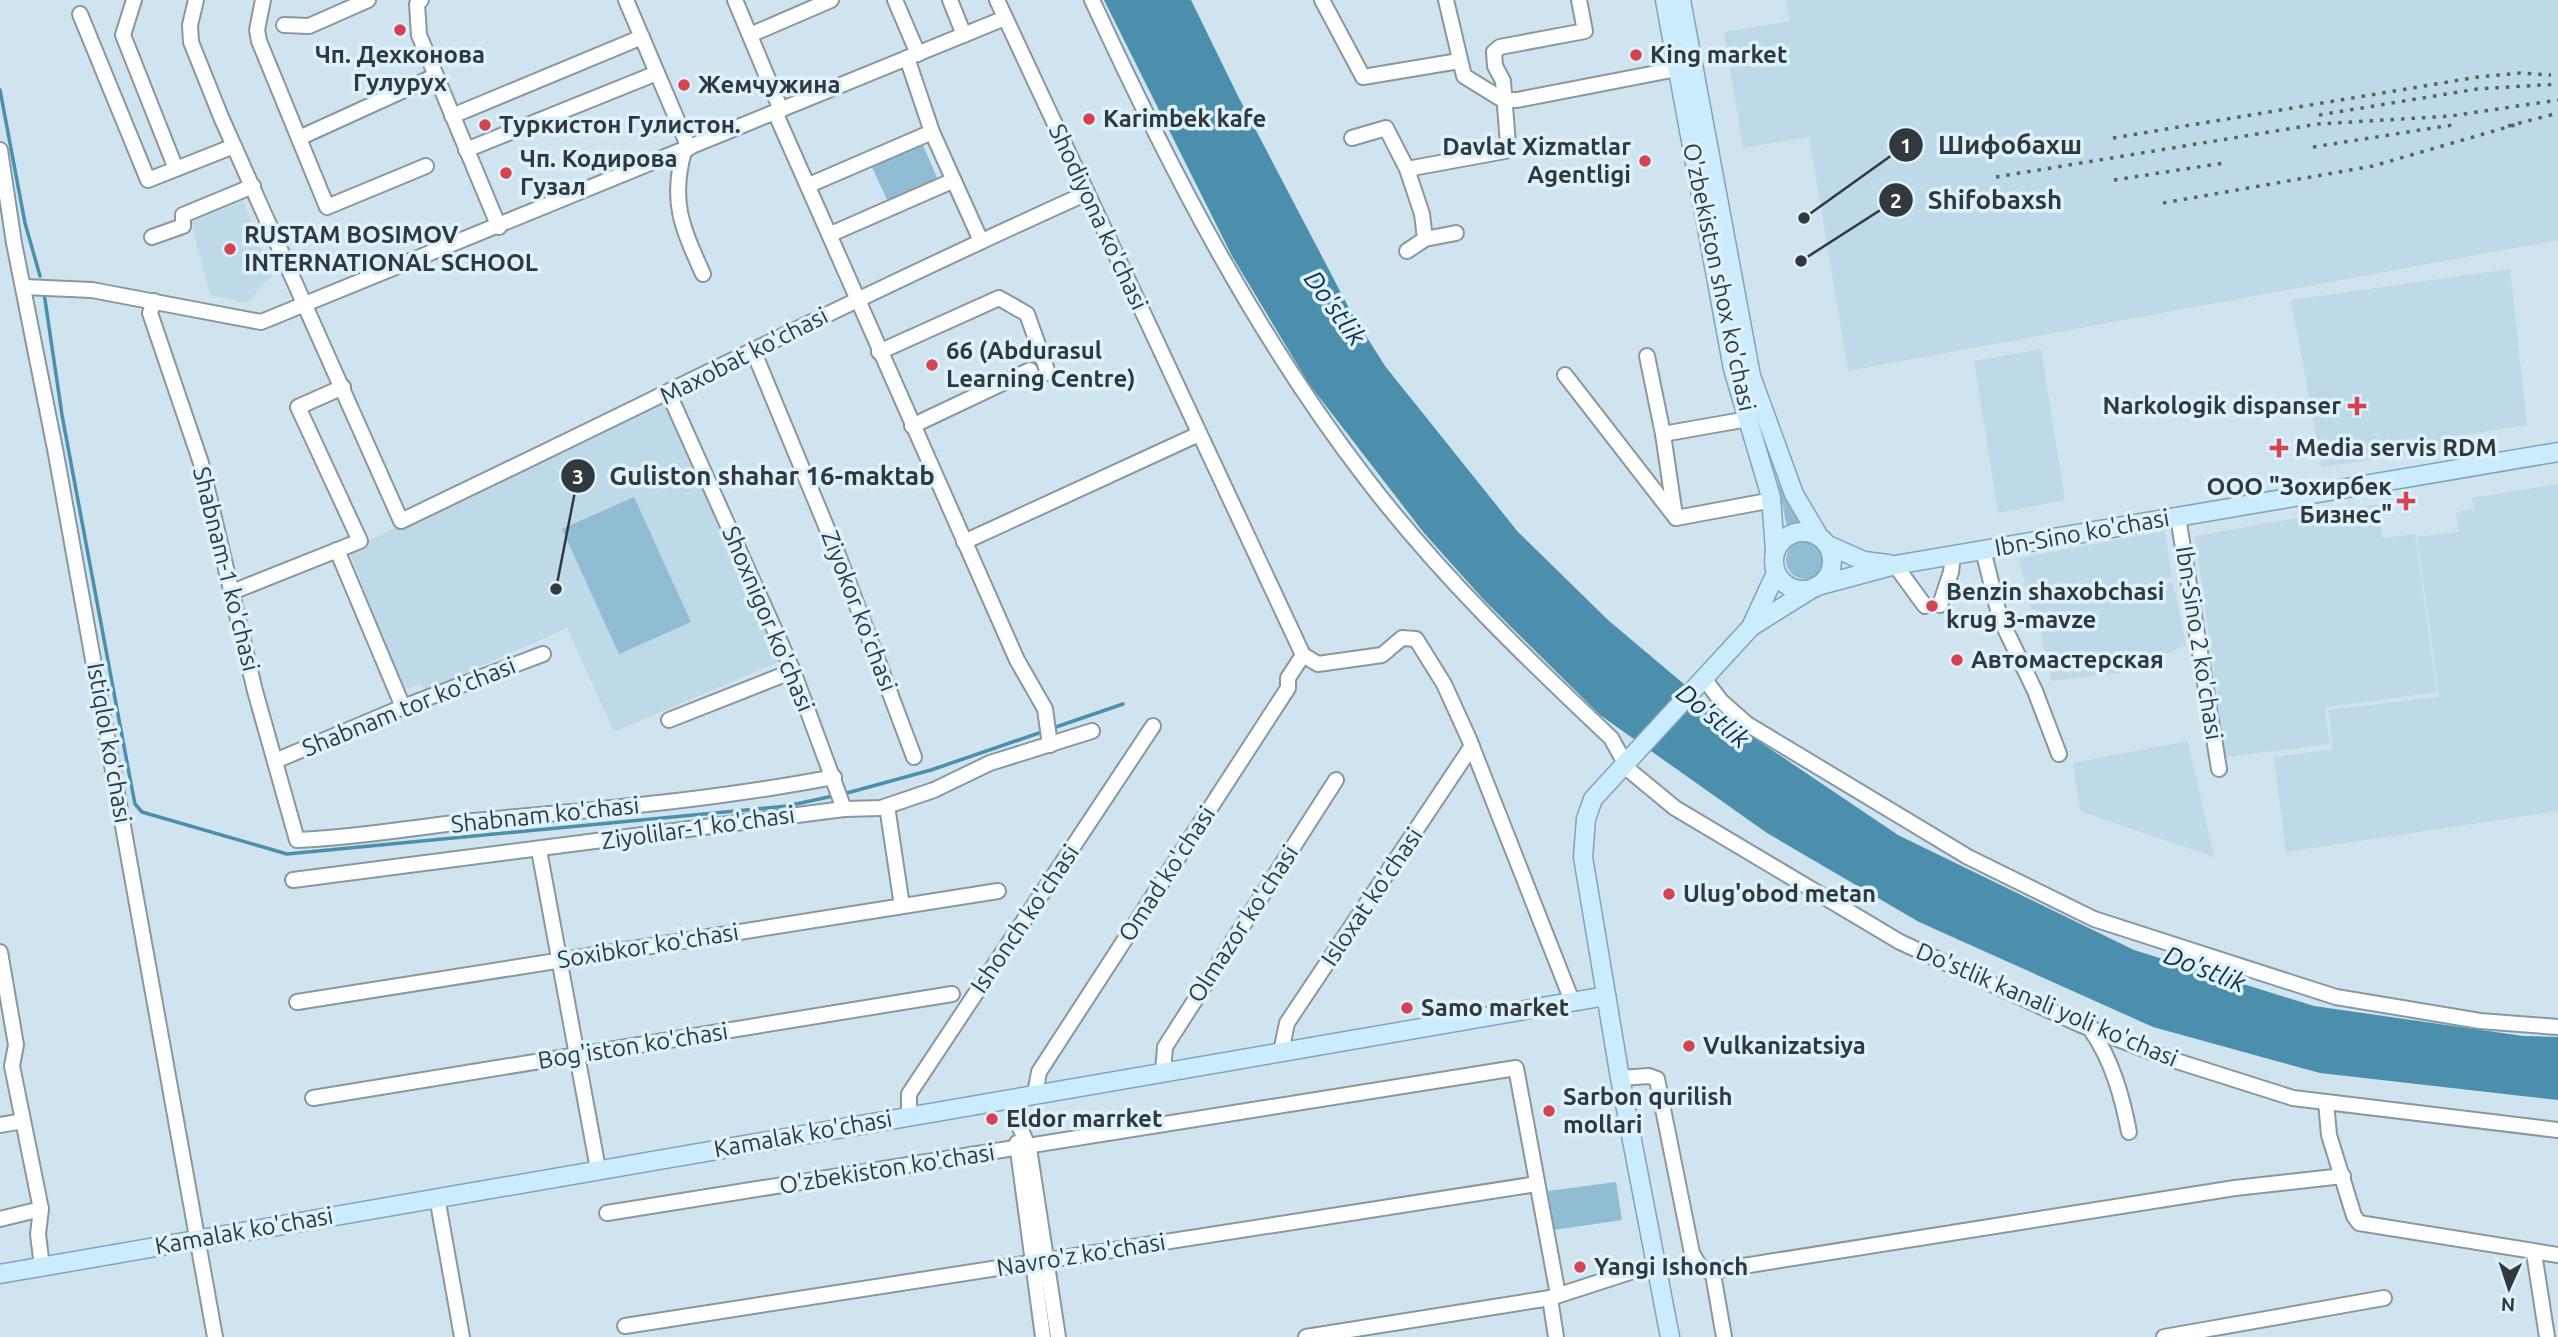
<svg xmlns="http://www.w3.org/2000/svg" width="2558" height="1337" viewBox="0 0 2558 1337" font-family="Ubuntu,sans-serif">
<rect width="100%" height="100%" fill="#d0e4ef"/>
<g fill="#bedae8">
<path d="M1786 0H2558V240L1848 371 1809 137 1743 148 1724 32 1790 21Z"/>
<path d="M243 201 272 276 247 303 210 295 191 222Z"/>
<path d="M2510 269 2527 425 2445 438V449L2322 467 2291 300Z"/>
<path d="M2041 349 2065 500 1998 513 1974 361Z"/>
<path d="M664 400 781 661 614 732 567 628 425 691 421 684 402 690 349 550Z"/>
<path d="M2558 484V811L2286 852 2274 757 2333 749 2328 710 2439 697 2417 537 2458 532 2456 512 2474 509 2472 498Z"/>
<path d="M2378 504 2383 538 2415 534 2437 692 2325 707 2330 744 2226 757 2195 536Z"/>
<path d="M2165 531 2172 578 2073 601 2173 582 2186 645 2168 653 2120 660 2121 673 2051 681 2036 609 2031 610 2019 558Z"/>
<path d="M2188 741 2214 857 2080 811 2073 763Z"/>
</g>
<g fill="#90bdd3">
<path d="M922 143 938 180 888 202 871 165Z"/>
<path d="M1778 481 1803 525 1787 528Z"/>
<path d="M634 497 691 622 619 654 562 529Z"/>
<circle cx="1805" cy="560" r="19"/>
<path d="M1616 1182 1622 1220 1554 1230 1548 1191Z"/>
</g>
<path fill="#4b8fad" d="M1104 0H1191L1238 96 1351 312 1385 366 1518 532 1608 620 1723 717 1898 835 2134 950 2314 1006 2523 1036 2558 1037V1100L2320 1073 2153 1027 1919 922 1767 833 1600 715 1484 600 1424 533 1309 384 1232 256Z"/>
<g fill="none" stroke-linecap="round" stroke-linejoin="round">
<g stroke="#4b8fad" stroke-width="3.5">
<path d="M0 90 25 223 40 276"/>
<path d="M44 293 62 415 129 773 135 804 142 812 287 854 787 806 833 796"/>
<path d="M1053 728 1123 704"/>
<path d="M847 793 931 770 1039 733"/>
</g>
<defs>
<g id="minor">
<path d="M134 0 123 35 176 169"/>
<path d="M196 0 190 25 191 42 221 117 401 521C630 412 856 297 1087 193"/>
<path d="M263 0 257 30 259 41 327 207 426 166"/>
<path d="M421 0 417 4 419 35 499 227"/>
<path d="M626 0 689 148"/>
<path d="M735 0 781 110"/>
<path d="M895 0 918 54"/>
<path d="M950 0 964 35"/>
<path d="M997 0 1303 655 1318 664 1382 655 1402 638 1416 639 1444 684 1469 739 1572 1001"/>
<path d="M1092 0C1169 167 1255 335 1368 481 1440 575 1525 657 1611 738L1625 763"/>
<path d="M1322 0 1363 77 1459 61"/>
<path d="M1446 0 1464 76 1503 100H1517L1677 69"/>
<path d="M80 14 148 180 234 146"/>
<path d="M284 25 309 26 368 0"/>
<path d="M750 35 831 0"/>
<path d="M907 58 932 132 981 241"/>
<path d="M775 112 1017 660 1045 709 1050 745"/>
<path d="M452 116 642 37"/>
<path d="M299 138 435 76"/>
<path d="M1352 138 1386 128 1407 169 1505 151 1508 144 1503 81 1495 66 1494 52 1500 47 1585 31 1579 0"/>
<path d="M0 150 14 243 56 454 215 1337"/>
<path d="M466 150 657 73"/>
<path d="M684 151C670 202 682 227 703 274"/>
<path d="M809 185 932 132"/>
<path d="M831 234 952 181"/>
<path d="M152 237 183 226V215L253 186"/>
<path d="M1425 239 1456 233"/>
<path d="M1407 251 1425 239 1422 214 1407 169"/>
<path d="M24 287 92 290 261 322 1005 18"/>
<path d="M154 301 150 313 201 463 255 691 297 840C356 838 414 827 473 821 594 810 714 800 834 777"/>
<path d="M753 350 838 555 914 757"/>
<path d="M879 352 999 298 1027 314 1048 373"/>
<path d="M1647 356 1663 434"/>
<path d="M1565 375 1676 518"/>
<path d="M669 394 793 671 844 809"/>
<path d="M912 426 1030 370"/>
<path d="M1675 516 1663 434 1748 419"/>
<path d="M2178 517 2219 769"/>
<path d="M1676 518 1762 502 1771 497"/>
<path d="M964 542 1199 434"/>
<path d="M337 550 403 707"/>
<path d="M1983 550 2000 618 2035 691 2059 754"/>
<path d="M1895 565 1925 606"/>
<path d="M232 592 360 541 298 407 343 387"/>
<path d="M1940 605 1951 572 1953 555"/>
<path d="M1705 680 1721 701 1747 724 1968 857 2094 919 2336 997 2480 1021 2558 1027"/>
<path d="M669 720 793 671"/>
<path d="M275 761 403 707 543 654"/>
<path d="M1623 765 1675 808 1900 942 2079 1024 2167 1058 2293 1098 2558 1130"/>
<path d="M887 806 902 906"/>
<path d="M539 850 598 1169"/>
<path d="M293 880 844 809 881 808 934 790 990 763 1092 731"/>
<path d="M0 952 16 1045 12 1066 41 1209 38 1234 42 1267"/>
<path d="M297 1002 998 891"/>
<path d="M2091 1030C2112 1060 2122 1096 2129 1132"/>
<path d="M1281 1052 1287 1023 1472 746"/>
<path d="M1163 1072 1165 1047 1336 780"/>
<path d="M1620 1078 1649 1076 1657 1079 1692 1253 1699 1265 1713 1274 1724 1337"/>
<path d="M1035 1094 1039 1072 1288 688V678L1303 655"/>
<path d="M1016 1097 1020 1128 1029 1148 1058 1337"/>
<path d="M313 1098 952 994"/>
<path d="M2326 1102 2329 1135 2354 1216 2359 1223 2558 1255"/>
<path d="M909 1116V1094L1153 726"/>
<path d="M0 1125 23 1121"/>
<path d="M1017 1143 1043 1337"/>
<path d="M437 1197 462 1337"/>
<path d="M607 1213 1516 1068 1558 1295"/>
<path d="M0 1219 41 1209"/>
<path d="M2534 1253 2547 1337"/>
<path d="M1713 1274 1718 1270 2235 1188 2343 1176"/>
<path d="M1550 1298 1556 1337"/>
<path d="M625 1326 1537 1184"/>
<path d="M1306 1337 1550 1298 1655 1264"/>
<path d="M2164 1337 2384 1298"/>
</g>
<g id="major">
<path d="M1665 0 1733 369 1771 497 1775 551"/>
<path d="M1681 0 1751 376 1794 494 1818 535"/>
<circle cx="1803" cy="561" r="29"/>
<path d="M1828 545 1864 561 1888 564"/>
<path d="M1817 586 1895 565 2558 452"/>
<path d="M1754 625 1813 588"/>
<path d="M0 1274 1606 996"/>
<path d="M1670 1337 1620 1078 1583 857 1586 819 1593 799 1751 627 1776 573"/>
</g>
</defs>
<use href="#minor" stroke="#8699a2" stroke-width="18"/>
<use href="#major" stroke="#7ea5b8" stroke-width="21"/>
<use href="#minor" stroke="#fff" stroke-width="14"/>
<use href="#major" stroke="#cbecfc" stroke-width="18"/>
<g stroke="#576267" stroke-width="3.5" stroke-dasharray="3.5 7" stroke-linecap="butt">
<path d="M2319 115 2477 89 2558 84"/>
<path d="M2508 126 2558 113"/>
<path d="M2113 138 2478 77 2520 73 2551 75"/>
<path d="M2313 147 2452 125"/>
<path d="M1996 177 2318 124 2451 116 2558 100"/>
<path d="M2114 180 2224 163"/>
<path d="M2163 203 2373 166 2518 124"/>
</g>
</g>
<g fill="#d34350" stroke="#ddf2fc" stroke-width="2.5">
<circle cx="400" cy="30" r="7"/>
<circle cx="1636" cy="55" r="7"/>
<circle cx="684" cy="85" r="7"/>
<circle cx="1089" cy="119" r="7"/>
<circle cx="485" cy="125" r="7"/>
<circle cx="1645" cy="161" r="7"/>
<circle cx="506" cy="173" r="7"/>
<circle cx="230" cy="249" r="7"/>
<circle cx="932" cy="365" r="7"/>
<path d="M2353.5 395.5h7v7h7v7h-7v7h-7v-7h-7v-7h7z"/>
<path d="M2275.5 437.5h7v7h7v7h-7v7h-7v-7h-7v-7h7z"/>
<path d="M2402.5 490.5h7v7h7v7h-7v7h-7v-7h-7v-7h7z"/>
<circle cx="1932" cy="606" r="7"/>
<circle cx="1957" cy="660" r="7"/>
<circle cx="1669" cy="894" r="7"/>
<circle cx="1407" cy="1008" r="7"/>
<circle cx="1689" cy="1046" r="7"/>
<circle cx="1549" cy="1111" r="7"/>
<circle cx="992" cy="1119" r="7"/>
<circle cx="1580" cy="1267" r="7"/>
</g>
<g text-anchor="middle" stroke-width="7" stroke-linejoin="round" paint-order="stroke">
<g font-size="24" font-weight="bold" fill="#31393c" stroke="#ddf2fc" text-anchor="start">
<text x="400" y="63" text-anchor="middle">Чп. Дехконова<tspan x="400" dy="28">Гулурух</tspan></text>
<text x="1650" y="63">King market</text>
<text x="698" y="93">Жемчужина</text>
<text x="1103" y="127">Karimbek kafe</text>
<text x="499" y="133">Туркистон Гулистон.</text>
<text x="1631" y="155" text-anchor="end">Davlat Xizmatlar<tspan x="1631" dy="28">Agentligi</tspan></text>
<text x="520" y="167">Чп. Кодирова<tspan x="520" dy="28">Гузал</tspan></text>
<text x="244" y="243">RUSTAM BOSIMOV<tspan x="244" dy="28">INTERNATIONAL SCHOOL</tspan></text>
<text x="946" y="359">66 (Abdurasul<tspan x="946" dy="28">Learning Centre)</tspan></text>
<text x="2341" y="414" text-anchor="end">Narkologik dispanser</text>
<text x="2295" y="456">Media servis RDM</text>
<text x="2392" y="495" text-anchor="end">ООО "Зохирбек<tspan x="2392" dy="28">Бизнес"</tspan></text>
<text x="1946" y="600">Benzin shaxobchasi<tspan x="1946" dy="28">krug 3-mavze</tspan></text>
<text x="1971" y="668">Автомастерская</text>
<text x="1683" y="902">Ulug'obod metan</text>
<text x="1421" y="1016">Samo market</text>
<text x="1703" y="1054">Vulkanizatsiya</text>
<text x="1563" y="1105">Sarbon qurilish<tspan x="1563" dy="28">mollari</tspan></text>
<text x="1006" y="1127">Eldor marrket</text>
<text x="1594" y="1275">Yangi Ishonch</text>
</g>
<g font-size="24" fill="#31393c" stroke="#ddf2fc">
<text transform="translate(1098 217) rotate(65)" y="8">Shodiyona ko'chasi</text>
<text transform="translate(1719 277) rotate(78)" y="8">O'zbekiston shox ko'chasi</text>
<text transform="translate(744 356) rotate(-27)" y="8">Maxobat ko'chasi</text>
<text transform="translate(2082 533) rotate(-10)" y="8">Ibn-Sino ko'chasi</text>
<text transform="translate(226 569) rotate(76)" y="8">Shabnam-1 ko'chasi</text>
<text transform="translate(859 611) rotate(69)" y="8">Ziyokor ko'chasi</text>
<text transform="translate(768 619) rotate(67)" y="8">Shoxnigor ko'chasi</text>
<text transform="translate(2199 643) rotate(81)" y="8">Ibn-Sino 2 ko'chasi</text>
<text transform="translate(409 707) rotate(-22)" y="8">Shabnam tor ko'chasi</text>
<text transform="translate(109 743) rotate(80)" y="8">Istiqlol ko'chasi</text>
<text transform="translate(545 815) rotate(-6)" y="8">Shabnam ko'chasi</text>
<text transform="translate(698 828) rotate(-8)" y="8">Ziyolilar-1 ko'chasi</text>
<text transform="translate(1167 874) rotate(-57)" y="8">Omad ko'chasi</text>
<text transform="translate(1372 897) rotate(-56)" y="8">Isloxat ko'chasi</text>
<text transform="translate(1025 919) rotate(-56)" y="8">Ishonch ko'chasi</text>
<text transform="translate(1243 924) rotate(-57)" y="8">Olmazor ko'chasi</text>
<text transform="translate(648 946) rotate(-9)" y="8">Soxibkor ko'chasi</text>
<text transform="translate(2047 1005) rotate(23)" y="8">Do'stlik kanali yoli ko'chasi</text>
<text transform="translate(633 1046) rotate(-9)" y="8">Bog'iston ko'chasi</text>
<text transform="translate(803 1134) rotate(-10)" y="8">Kamalak ko'chasi</text>
<text transform="translate(887 1169) rotate(-9)" y="8">O'zbekiston ko'chasi</text>
<text transform="translate(244 1231) rotate(-10)" y="8">Kamalak ko'chasi</text>
<text transform="translate(1081 1255) rotate(-9)" y="8">Navro'z ko'chasi</text>
</g>
<g font-size="26" font-style="italic" fill="#11313f" stroke="#ddf2fc">
<text transform="translate(1335 308) rotate(54)" y="9">Do'stlik</text>
<text transform="translate(1713 716) rotate(39)" y="9">Do'stlik</text>
<text transform="translate(2205 969) rotate(21)" y="9">Do'stlik</text>
</g>
</g>
<path fill="none" stroke="#31393c" stroke-width="2.5" d="M1804 218L1906 145M1801 261L1896 200M556 589L578 476"/>
<g fill="#31393c" stroke="#ddf2fc" stroke-width="2.5">
<circle cx="1804" cy="218" r="7"/>
<circle cx="1801" cy="261" r="7"/>
<circle cx="556" cy="589" r="7"/>
<circle cx="1906" cy="145" r="18"/>
<circle cx="1896" cy="200" r="18"/>
<circle cx="578" cy="476" r="18"/>
</g>
<g font-size="21" text-anchor="middle" font-weight="bold" fill="#fff">
<text x="1906" y="153">1</text>
<text x="1896" y="208">2</text>
<text x="578" y="484">3</text>
</g>
<g font-size="26" text-anchor="middle" font-weight="bold" fill="#31393c" stroke="#ddf2fc" stroke-width="7" stroke-linejoin="round" paint-order="stroke">
<text x="2010" y="154">Шифобахш</text>
<text x="1995" y="209">Shifobaxsh</text>
<text x="772" y="485">Guliston shahar 16-maktab</text>
</g>
<g transform="translate(2509 1288) rotate(183)" stroke="#ddf2fc" stroke-width="5" paint-order="stroke">
<path d="M0-5L12 26L0 18L-12 26Z" fill="#31393c"/>
<text y="-10" font-size="19" font-weight="bold" text-anchor="middle" fill="#31393c">N</text>
</g>
</svg>
